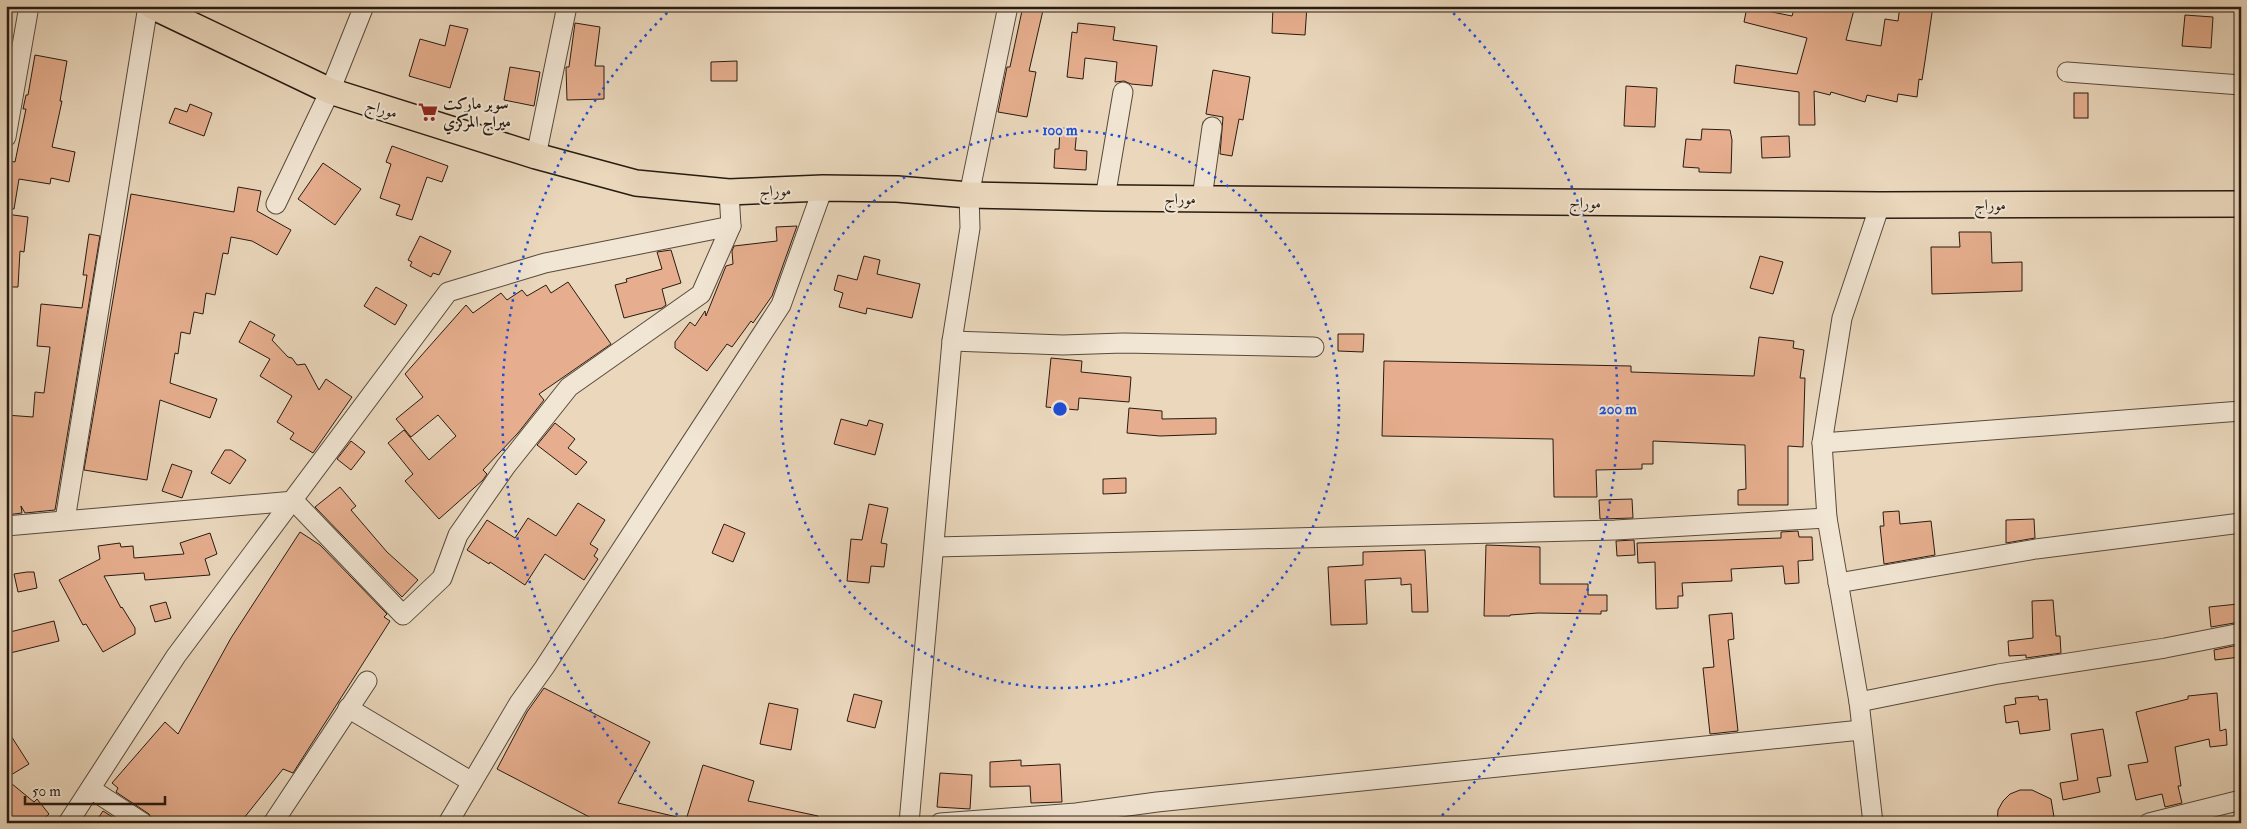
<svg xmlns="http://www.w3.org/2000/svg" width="2247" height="829" viewBox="0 0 2247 829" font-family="'IM FELL Double Pica',Amiri,serif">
<rect width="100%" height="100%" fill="#ead7bc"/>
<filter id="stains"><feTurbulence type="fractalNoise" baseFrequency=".004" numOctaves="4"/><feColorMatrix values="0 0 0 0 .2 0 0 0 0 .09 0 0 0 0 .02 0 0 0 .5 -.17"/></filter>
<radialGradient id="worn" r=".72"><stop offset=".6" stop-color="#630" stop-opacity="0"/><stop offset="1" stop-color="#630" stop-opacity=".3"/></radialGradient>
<g fill="#e6ae8e" stroke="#281b11">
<path d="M1023 6H1044L1029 71 1036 72 1027 117 998 112 1007 67H1010Z"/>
<path d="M1273 6H1307L1305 35 1272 33Z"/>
<path d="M1795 6H1855L1846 40 1881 46 1885 19 1898 21 1900 6H1933L1925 61 1922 80 1919 79 1917 97 1898 94 1897 102 1867 95 1865 102 1831 92 1830 95 1814 91 1815 125H1799V92L1734 83 1736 65 1797 74 1807 38 1744 22 1747 7 1792 16Z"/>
<path d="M2185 15 2213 17 2211 48 2182 46Z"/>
<path d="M575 23 600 27 595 66H604V99L567 100 566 67H569Z"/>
<path d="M1078 23 1115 27 1113 40 1157 46 1152 86 1131 84 1124 81 1115 82 1117 62 1085 58 1083 79 1067 77 1072 32 1077 33Z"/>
<path d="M450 25 468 29 450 88 409 76 420 39 445 46Z"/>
<path d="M35 55 67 61 60 101H62L59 115 52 147 75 152 69 182 51 178 50 184 19 179 14 209H6V173L9 161 15 162 26 109H23L26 95H28Z"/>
<path d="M737 61V81H711V62Z"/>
<path d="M510 67 540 72 534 106 504 100Z"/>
<path d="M1213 70 1250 77 1243 120 1239 119 1232 156 1220 154 1223 117 1206 114Z"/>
<path d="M1626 86 1657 88 1655 127 1624 126Z"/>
<rect x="2074" y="93" width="14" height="25"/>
<path d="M190 104 212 113 204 136 169 123 175 108 187 112Z"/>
<path d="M1060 128 1077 129 1075 150 1087 151 1086 170 1054 168 1055 149H1059Z"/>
<path d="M1702 129 1730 130 1732 140 1731 173 1699 172V168L1683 167 1686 139 1701 140Z"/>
<path d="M1789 136 1790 157 1762 158 1761 137Z"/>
<path d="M392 146 448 166 442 182 427 177 412 220 396 215 400 205 380 198 391 164 386 162Z"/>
<path d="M323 163 361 189 335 225 298 199Z"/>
<path d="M238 187 261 191 257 211 291 230 277 255 252 241 231 237 228 254 223 253 215 295 206 293 203 314 194 312 190 334 181 332 178 354 175 353 170 383 217 399 210 418 160 400 147 480 84 470 131 194 234 212Z"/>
<path d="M6 214 28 217 24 252 20 251 18 287H6Z"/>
<path d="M797 226 772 296 753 323 751 321 732 347 727 344 707 371 675 348V342L690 322 695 326 705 311 706 316 726 266 733 264 732 251 734 246 777 241 776 227Z"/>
<path d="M1959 232H1991L1992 263 2022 262V291L1932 294 1931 247H1960Z"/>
<path d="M89 234 100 236 55 510 25 513 21 506 22 513 6 515V415L33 417 35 392 44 393 50 347 37 346 41 304 82 308 87 275H83Z"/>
<path d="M420 236 451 251 439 275 433 273 431 277 410 266 412 262 408 260Z"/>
<path d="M671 250 681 283 662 289 666 305 662 308 624 318 615 285 627 282 626 279 662 269 657 252Z"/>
<path d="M864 256 880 260 877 274 920 284 912 318 867 308 866 314 839 307 843 293 834 290 838 275 857 280Z"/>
<path d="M1760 256 1783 262 1773 294 1750 288Z"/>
<path d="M568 282 611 344 539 394 544 400 518 433 483 470 487 474 483 480 439 519 405 481 413 474 388 443 404 430 429 460 456 436 438 415 411 437 396 419 423 397 405 374 466 305 473 313 501 293 507 300 522 290 527 296 546 285 551 293Z"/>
<path d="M376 287 407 305 395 325 364 306Z"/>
<path d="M250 321 275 335 272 340 288 357 292 358 297 365 305 364 319 390 326 379 352 397 313 453 290 439 294 433 277 422 292 396 260 376 270 359 239 342Z"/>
<path d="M1338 334H1364L1363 352 1338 351Z"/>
<path d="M1759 337 1794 341 1793 348 1804 350 1800 378H1805L1803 447 1788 446V505H1738V490L1746 489 1745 445 1653 441V464H1642V469L1596 470 1597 497H1554L1553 439 1382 436 1384 361 1631 366V372L1754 376Z"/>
<path d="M1051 358 1082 361 1081 372 1131 377 1129 402 1079 398 1078 410 1046 407Z"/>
<path d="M1129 408 1162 411V419L1216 418V434L1160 436 1127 433Z"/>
<path d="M841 419 867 426 869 420 883 424 875 455 834 444Z"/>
<path d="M555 423 575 439 568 448 587 462 576 475 537 445Z"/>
<path d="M351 441 365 452 351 470 337 459Z"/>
<path d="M225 450H231L246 460 230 484 211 473Z"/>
<path d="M172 464 192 471 182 498 162 491Z"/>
<path d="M1126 478V493L1103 494V479Z"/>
<path d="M340 487 356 506 351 510 387 552 418 580 402 597 315 507Z"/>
<path d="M1632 499 1633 518 1600 519 1599 500Z"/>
<path d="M578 503 605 520 590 544 598 549 594 556 598 559 584 580 545 554 525 585 490 562 489 564 467 550 487 520 515 538 528 518 556 536Z"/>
<path d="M869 504 888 508 881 543 887 544 884 567 871 566 869 583 847 581 851 539 862 540Z"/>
<path d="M1899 511 1900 524 1931 521 1935 555 1884 564 1880 526H1884L1883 512Z"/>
<path d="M2034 519 2035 538 2006 543V520Z"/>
<path d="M724 524 745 533 733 562 712 553Z"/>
<path d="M1798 531 1799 537H1812L1813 560 1798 561 1799 583 1785 584 1783 566 1731 569 1732 581 1682 583 1683 596H1678V608L1656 609 1655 562 1638 563 1637 543 1781 538V532Z"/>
<path d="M300 532 320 545 387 614 384 617 390 621 293 773 283 769 240 823H154L149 814 116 792 118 788 112 783 165 722 178 734 231 638Z"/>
<path d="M210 533 217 554 205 559 210 575 145 580 144 573 104 576 121 608 122 607 135 628V634L103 652 86 624 83 625 59 580 100 559 98 546 120 543 121 547 133 546 134 558 184 554 180 543Z"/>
<path d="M1634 540 1635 555 1617 556 1616 541Z"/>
<path d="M1486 545 1540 547V584H1588V595H1607V611H1601V614L1538 613 1510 615V616H1484Z"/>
<path d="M1425 550 1428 612H1412L1411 584 1401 585V578L1365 580 1367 624 1331 625 1328 567 1363 565V552Z"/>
<path d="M27 572H34L37 588 18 592 14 574Z"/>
<path d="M2053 600 2056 636H2060L2061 653 2026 658V655L2009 656 2008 641 2033 638 2032 601Z"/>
<path d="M166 602 171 618 155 622 150 606Z"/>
<path d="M2238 604 2240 622 2211 627 2209 607Z"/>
<path d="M1732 613 1734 639 1728 640 1738 731 1710 734 1703 668 1714 667 1709 615Z"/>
<path d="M54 621 59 641 6 654V633Z"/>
<path d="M2238 645 2240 657 2215 660 2214 650Z"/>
<path d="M544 688 650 742 618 803 677 817V823H601L497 769 527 712Z"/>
<path d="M2217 693 2220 731 2226 729 2227 745 2210 747 2209 739 2175 747 2181 786H2178L2182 803 2165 807 2162 794 2136 800 2128 765 2148 762 2136 712 2188 699V696Z"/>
<path d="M854 694 882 701 875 728 847 721Z"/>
<path d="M2038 696 2039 700 2047 699 2050 730 2020 734 2018 721 2006 723 2004 706 2016 704 2015 698Z"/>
<path d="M769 703 798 709 791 750 760 744Z"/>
<path d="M6 728 29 764 6 778Z"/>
<path d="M2103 729 2111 776 2097 778 2100 792 2063 800 2060 783 2078 780 2071 734Z"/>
<path d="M1021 760V766L1060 764 1062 802 1031 803 1030 786 990 787V762Z"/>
<path d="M703 765 754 781 748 801 818 816 817 823H685Z"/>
<path d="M940 773 972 775 970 809 937 807Z"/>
<path d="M6 779 34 802 37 799 49 814 39 823H6Z"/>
<path d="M2020 790H2032L2051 799 2055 823H1997L1998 810 2003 801 2010 794Z"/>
<path d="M103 811 122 823H95Z"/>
</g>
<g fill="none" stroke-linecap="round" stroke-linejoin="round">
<defs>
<g id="minor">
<path d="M2067 72 2241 85"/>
<path d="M6 137 29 6"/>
<path d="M536 156 567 6"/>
<path d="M1105 198 1123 92"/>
<path d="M1202 198 1212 127"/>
<path d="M276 204 330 91 364 6"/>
<path d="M952 341 1063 345 1123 343 1314 347"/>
<path d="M1822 443 2241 411"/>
<path d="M65 520 148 6"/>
<path d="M6 526 294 501 403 615 442 578 458 535 506 466 569 387 701 294 731 226 729 192"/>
<path d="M935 547 1615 530 1827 518"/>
<path d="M1838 583 2036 549 2241 523"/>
<path d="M1859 702 1998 674 2165 648 2241 633"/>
<path d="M348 708 472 782"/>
<path d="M91 789 143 823"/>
<path d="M68 823 176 656 448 292 545 263 731 226"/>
<path d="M273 823 367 681"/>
<path d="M448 823 519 703 544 668 781 305 823 188"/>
<path d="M909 823 952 341 970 228 969 195 1008 6"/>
<path d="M940 823 1076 813 1157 802 1861 730"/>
<path d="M1873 823 1859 702 1827 518 1822 443 1842 318 1880 205"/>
<path d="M2149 823 2241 800"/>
</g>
<path id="major" d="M152 6 330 91 536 156 636 183 729 192 823 188 897 189 969 195 1105 198 1880 205 2241 204"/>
</defs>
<use href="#minor" stroke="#584a3c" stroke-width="21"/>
<use href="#major" stroke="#281b11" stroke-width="28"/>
<use href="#minor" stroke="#f1e5d3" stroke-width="19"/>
<use href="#major" stroke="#ead7bc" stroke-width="25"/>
</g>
<g fill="none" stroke="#1d4ed8" stroke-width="2.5" stroke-dasharray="2.5 5">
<circle cx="1060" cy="409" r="279"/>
<path d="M683 820A558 558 0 0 1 672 8M1448 8A558 558 0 0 1 1437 820"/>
</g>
<defs>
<symbol id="supermarket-bare" viewBox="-9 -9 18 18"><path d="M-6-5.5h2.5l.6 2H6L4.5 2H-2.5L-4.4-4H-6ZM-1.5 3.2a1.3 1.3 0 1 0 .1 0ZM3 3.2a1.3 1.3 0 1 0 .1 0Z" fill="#8f2418" stroke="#f1e5d3" stroke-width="2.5" paint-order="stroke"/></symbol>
</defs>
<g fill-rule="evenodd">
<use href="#supermarket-bare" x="414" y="98" width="28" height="28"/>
</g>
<g text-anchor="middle" stroke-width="4" stroke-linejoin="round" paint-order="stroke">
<g font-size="16" font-weight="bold" fill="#281b11" stroke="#f1e5d3" text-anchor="start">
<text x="443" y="109">سوبر ماركت<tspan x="443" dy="18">ميراج المركزي</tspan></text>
</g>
<g font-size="16" fill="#281b11" stroke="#f1e5d3">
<text transform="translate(382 108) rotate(17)" y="6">موراج</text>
<text transform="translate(775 190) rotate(-3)" y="6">موراج</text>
<text x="1180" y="204">موراج</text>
<text transform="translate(1585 202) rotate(1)" y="6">موراج</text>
<text x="1990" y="210">موراج</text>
</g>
</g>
<circle cx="1060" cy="409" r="8" fill="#1d4ed8" stroke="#f1e5d3" stroke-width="2.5"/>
<g font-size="15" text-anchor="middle" font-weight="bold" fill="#1d4ed8" stroke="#f1e5d3" stroke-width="4" stroke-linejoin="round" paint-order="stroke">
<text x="1060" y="135">100 m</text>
<text x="1618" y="414">200 m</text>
</g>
<rect width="2247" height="829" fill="none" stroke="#ead7bc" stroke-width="25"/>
<rect x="8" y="8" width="2232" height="814" fill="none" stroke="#281b11" stroke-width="2.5"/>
<rect x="12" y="12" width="2222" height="804" fill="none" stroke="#281b11"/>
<path d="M25 796v8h140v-8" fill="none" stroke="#281b11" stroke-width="2.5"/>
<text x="32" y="796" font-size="15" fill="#281b11" stroke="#f1e5d3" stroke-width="4" paint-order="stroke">50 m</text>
<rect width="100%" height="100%" filter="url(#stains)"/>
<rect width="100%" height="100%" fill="url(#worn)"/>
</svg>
